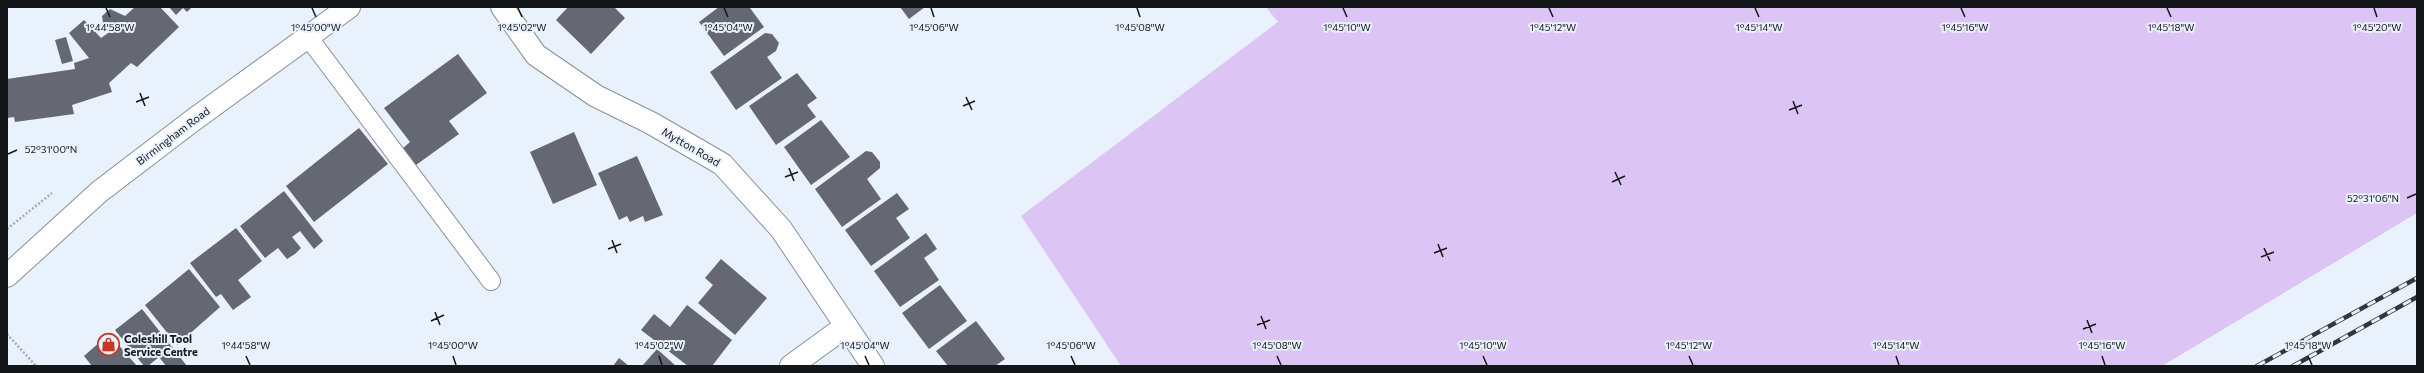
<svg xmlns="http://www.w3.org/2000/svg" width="2424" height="373" viewBox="0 0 2424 373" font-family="Commissioner,sans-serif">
<rect width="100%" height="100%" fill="#e8f1fc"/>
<path fill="#dcc4f4" d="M1266 7H2417V213L2162 366H1121L1021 216 1278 22Z"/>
<g fill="#656772">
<path d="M135 7H160L179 27 137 67 131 63 109 83 112 92 72 105 74 114 15 122 14 117 7 118V79L75 69 74 63 89 58 69 33 84 20 101 38 111 31 103 23 102 16 110 9 125 16Z"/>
<path d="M169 7H192L187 12 183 8 176 15Z"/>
<path d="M568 7H614L625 18 591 54 556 20Z"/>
<path d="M719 7H752L750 8 764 27 724 56 699 22Z"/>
<path d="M900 7H925L909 19Z"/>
<path d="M765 33 772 34 779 43 776 51 767 57 782 78 736 110 710 72Z"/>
<path d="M66 37 73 61 62 64 55 40Z"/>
<path d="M458 54 487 93 449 121 459 134 416 165 403 148 410 142 384 108Z"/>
<path d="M797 73 817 98 807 105 816 117 776 145 749 106Z"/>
<path d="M821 120 850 157 811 185 784 147Z"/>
<path d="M359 128 388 164 314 222 286 186Z"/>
<path d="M574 132 597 185 553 204 530 152Z"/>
<path d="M866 151 872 152 880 162V168L867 179 881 199 842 227 815 189Z"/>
<path d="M637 156 663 215 645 222 643 216 630 222 627 216 619 220 598 173Z"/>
<path d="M284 191 323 241 314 249 300 231 292 237 301 248 295 254 287 259 278 248 265 258 240 226Z"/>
<path d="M897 193 909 209 896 218 910 238 871 266 845 230Z"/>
<path d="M236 228 262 261 238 280 251 297 233 310 221 294 216 297 190 263Z"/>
<path d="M926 233 937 249 924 258 939 280 900 307 874 271Z"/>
<path d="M721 259 767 298 735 335 698 303 713 285 705 278Z"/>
<path d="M189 269 220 307 177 345 145 305Z"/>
<path d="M940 285 967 321 929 349 902 313Z"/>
<path d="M687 305 732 340 712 366H688L641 330 654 314 670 327Z"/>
<path d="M142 309 187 366H166L159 357 148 366H144L115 330Z"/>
<path d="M976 321 1005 359 995 366H948L936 351Z"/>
<path d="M109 334 137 366H92L84 356Z"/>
<path d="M657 349 676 366H642Z"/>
<path d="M619 358 629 366H613Z"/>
</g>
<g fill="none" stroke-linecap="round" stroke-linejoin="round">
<defs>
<path id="lane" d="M308 37 491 281"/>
<g id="street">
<path d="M502 7 536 55 596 96 651 123 722 164 781 229 873 366"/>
<path d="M791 366 846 326"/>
</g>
<path id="secondary" d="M7 276 99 192 192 121 349 7"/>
</defs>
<use href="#lane" stroke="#88909a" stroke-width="20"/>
<use href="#street" stroke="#88909a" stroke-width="24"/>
<use href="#secondary" stroke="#88909a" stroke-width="24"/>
<g stroke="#a6aeb6" stroke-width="2.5" stroke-dasharray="2 2" stroke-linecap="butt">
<path d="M7 229 52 193"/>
<path d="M7 334 36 366"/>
</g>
<use href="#lane" stroke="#fff" stroke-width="18"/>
<use href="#street" stroke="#fff" stroke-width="22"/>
<use href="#secondary" stroke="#fff" stroke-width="22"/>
<defs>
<g id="rail">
<path d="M2257 366 2417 278"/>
<path d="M2293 366 2417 297"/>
</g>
</defs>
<use href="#rail" stroke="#32373b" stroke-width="4.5"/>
<use href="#rail" stroke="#e8f1fc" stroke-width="3" stroke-dasharray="9" stroke-linecap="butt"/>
</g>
<path fill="none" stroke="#13171a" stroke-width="1.5" d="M106 8 110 17M312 8 316 17M518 8 522 17M724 8 728 17M931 8 934 17M1137 8 1140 17M1343 8 1347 17M1549 8 1553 17M1755 8 1759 17M1961 8 1965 17M2167 8 2171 17M2374 8 2377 17M140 93 145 106M966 97 972 110M1793 101 1798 114M136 102 149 97M963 106 975 101M1789 110 1802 105M8 154 17 150M789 168 794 181M1615 172 1621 185M785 177 798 172M1612 182 1625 176M2407 198 2416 194M612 240 617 253M1438 244 1443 257M2264 248 2270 261M608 249 621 244M1434 253 1447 248M2261 257 2274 252M435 312 440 325M1261 316 1266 329M2087 320 2092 333M431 321 444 315M1257 325 1270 320M2083 329 2096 324M246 356 250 365M453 356 456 365M659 356 662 365M865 356 869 365M1071 356 1075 365M1277 356 1281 365M1483 356 1487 365M1689 356 1693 365M1896 356 1899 365M2102 356 2105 365M2308 356 2312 365"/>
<defs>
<symbol id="shop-ring" viewBox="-11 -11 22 22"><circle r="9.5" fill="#e8f1fc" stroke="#c43922" stroke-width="1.5"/><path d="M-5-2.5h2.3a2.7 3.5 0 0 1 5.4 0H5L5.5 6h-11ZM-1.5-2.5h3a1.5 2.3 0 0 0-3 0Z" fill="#c43922"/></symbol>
</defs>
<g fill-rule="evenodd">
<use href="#shop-ring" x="96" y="332" width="25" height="25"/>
</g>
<g text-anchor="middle" stroke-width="4" stroke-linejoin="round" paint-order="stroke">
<g font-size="11" fill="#13171a" stroke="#e8f1fc">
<text transform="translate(173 136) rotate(-37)" y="4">Birmingham Road</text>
<text transform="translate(691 147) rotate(30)" y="4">Mytton Road</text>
</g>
<g font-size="11" font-weight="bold" fill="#13171a" stroke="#e8f1fc" text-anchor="start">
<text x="124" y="343">Coleshill Tool<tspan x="124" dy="13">Service Centre</tspan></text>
</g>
</g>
<g font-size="10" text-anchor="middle" fill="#13171a" stroke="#e8f1fc" stroke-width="4" stroke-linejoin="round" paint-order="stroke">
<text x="110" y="31">1°44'58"W</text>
<text x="316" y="31">1°45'00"W</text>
<text x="522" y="31">1°45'02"W</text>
<text x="728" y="31">1°45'04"W</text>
<text x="934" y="31">1°45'06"W</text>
<text x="1140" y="31">1°45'08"W</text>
<text x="1347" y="31">1°45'10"W</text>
<text x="1553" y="31">1°45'12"W</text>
<text x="1759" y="31">1°45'14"W</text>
<text x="1965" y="31">1°45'16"W</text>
<text x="2171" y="31">1°45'18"W</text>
<text x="2377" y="31">1°45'20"W</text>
<text x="51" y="153">52°31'00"N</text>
<text x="2373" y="202">52°31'06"N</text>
<text x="246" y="349">1°44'58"W</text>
<text x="453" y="349">1°45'00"W</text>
<text x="659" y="349">1°45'02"W</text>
<text x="865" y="349">1°45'04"W</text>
<text x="1071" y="349">1°45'06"W</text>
<text x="1277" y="349">1°45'08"W</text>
<text x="1483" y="349">1°45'10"W</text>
<text x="1689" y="349">1°45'12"W</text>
<text x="1896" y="349">1°45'14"W</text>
<text x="2102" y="349">1°45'16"W</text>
<text x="2308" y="349">1°45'18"W</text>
</g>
<rect width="2424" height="373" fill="none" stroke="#13171a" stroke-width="16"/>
</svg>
